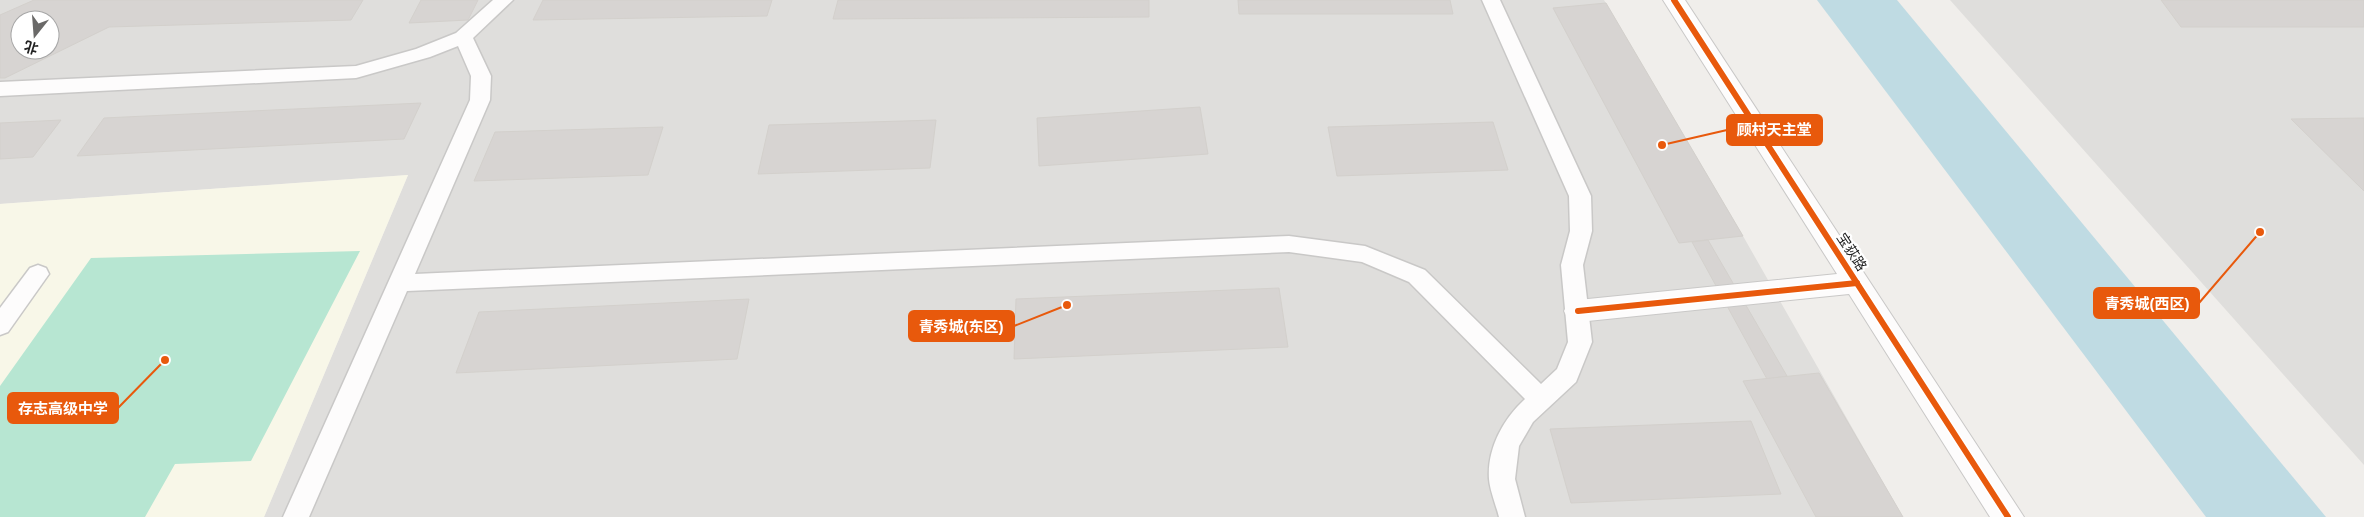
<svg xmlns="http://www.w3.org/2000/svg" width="2364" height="517" viewBox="0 0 2364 517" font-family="Arial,'Noto Sans SC',sans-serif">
<rect width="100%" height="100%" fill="#f0eeeb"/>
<g fill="#dfdedc" fill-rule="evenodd">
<path d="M0 0H1604L1743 236 1903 517H264L408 175 0 204ZM20 20H50V50H20Z"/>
<path d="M1950 0H2364V465Z"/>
</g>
<path fill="#f8f7e8" d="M408 175 264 517H0V204Z"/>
<path fill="#b7e6d2" d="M360 251 251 461 175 464 145 517H0V386L91 258Z"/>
<path fill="#bfdbe3" d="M1817 0H1897L2326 517H2206Z"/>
<g fill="#d7d4d2" stroke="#d3d0cc" fill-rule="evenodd">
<path d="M34 0H363L351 20 109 27 5 78H0V15ZM20 20H50V50H20Z"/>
<path d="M421 0H478L468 20 409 23Z"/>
<path d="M543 0H772L767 16 533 20Z"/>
<path d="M838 0H1149V17L833 19Z"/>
<path d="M1238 0H1450L1453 14H1239Z"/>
<path d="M2161 0H2364V27H2181Z"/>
<path d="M1606 3 1743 236 1679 243 1553 8Z"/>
<path d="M421 103 404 139 77 156 104 118Z"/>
<path d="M1200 107 1208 154 1039 166 1037 118Z"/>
<path d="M2364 118V191L2291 119Z"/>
<path d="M61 120 33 157 0 159V123Z"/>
<path d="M936 120 930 168 758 174 769 125Z"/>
<path d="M1493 122 1508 170 1337 176 1328 127Z"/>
<path d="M663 127 648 175 474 181 495 132Z"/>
<path d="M1708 240 1787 376 1767 379 1692 242Z"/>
<path d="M1279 288 1288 347 1014 359 1016 299Z"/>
<path d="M749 299 737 359 456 373 479 312Z"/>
<path d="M1819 373 1903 517H1816L1743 381Z"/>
<path d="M1751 421 1781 494 1571 503 1550 429Z"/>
</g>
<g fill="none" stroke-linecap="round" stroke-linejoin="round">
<defs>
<g id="lane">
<path d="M493 0H513L473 38 491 76 490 100 415 274 1289 236 1365 246 1425 270 1541 384 1557 369 1568 342 1561 265 1570 231 1569 196 1482 0H1500L1591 196 1592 231 1583 265 1592 342 1576 382 1533 422 1519 446 1515 479 1525 517H1499C1496 505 1490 491 1489 479 1487 449 1503 419 1525 399L1409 282 1362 262 1289 252 407 291 309 517H283L470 100 471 76 458 46 430 57 356 78 0 96V82L356 66 416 49 456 33Z"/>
<path d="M38 265 46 268 49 274 8 332 0 335V308L30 268Z"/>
</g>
<path id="street" d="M1663 0H1685L2024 517H1990L1849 294 1578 322 1568 319 1564 311 1568 303 1578 300 1837 274Z"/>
</defs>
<use href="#lane" stroke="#c9c8c7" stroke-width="3"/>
<use href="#street" stroke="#c9c8c7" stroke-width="2"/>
<use href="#lane" fill="#fdfcfc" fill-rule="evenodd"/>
<use href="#street" fill="#fdfcfc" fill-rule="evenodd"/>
<defs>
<g id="cycleway">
<path d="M1674 0 2008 517"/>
<path d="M1578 311 1857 283"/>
</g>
</defs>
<use href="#cycleway" stroke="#fff" stroke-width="9"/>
<use href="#cycleway" stroke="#e8590c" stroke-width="6"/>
</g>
<g text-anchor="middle" stroke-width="4.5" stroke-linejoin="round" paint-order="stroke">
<g font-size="14" fill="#222" stroke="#fff">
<text transform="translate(1852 252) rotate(57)" y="5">宝荻路</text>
</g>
</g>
<path fill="none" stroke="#e8590c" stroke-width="2" d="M1662 145L1727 130M2260 232L2199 303M1067 305L1014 326M165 360L118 408"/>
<g fill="#e8590c" stroke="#fff" stroke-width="2">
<circle cx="1662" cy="145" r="5"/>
<circle cx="2260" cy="232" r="5"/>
<circle cx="1067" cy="305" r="5"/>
<circle cx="165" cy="360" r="5"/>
</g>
<g fill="#e8590c" stroke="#e8590c" stroke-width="2">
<rect x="1727" y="115" width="95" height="30" rx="5"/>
<rect x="2094" y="288" width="105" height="30" rx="5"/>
<rect x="909" y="311" width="105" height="30" rx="5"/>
<rect x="8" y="393" width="110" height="30" rx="5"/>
</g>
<g font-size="15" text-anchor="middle" font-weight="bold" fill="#fff">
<text x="1774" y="135">顾村天主堂</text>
<text x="2147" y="309">青秀城(西区)</text>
<text x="961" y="332">青秀城(东区)</text>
<text x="63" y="414">存志高级中学</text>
</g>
<g transform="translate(35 35) rotate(197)"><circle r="24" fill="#ffffff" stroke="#a7a7a7"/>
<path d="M0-4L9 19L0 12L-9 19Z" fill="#6a6968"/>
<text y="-8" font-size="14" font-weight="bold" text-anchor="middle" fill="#222222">北</text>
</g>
</svg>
